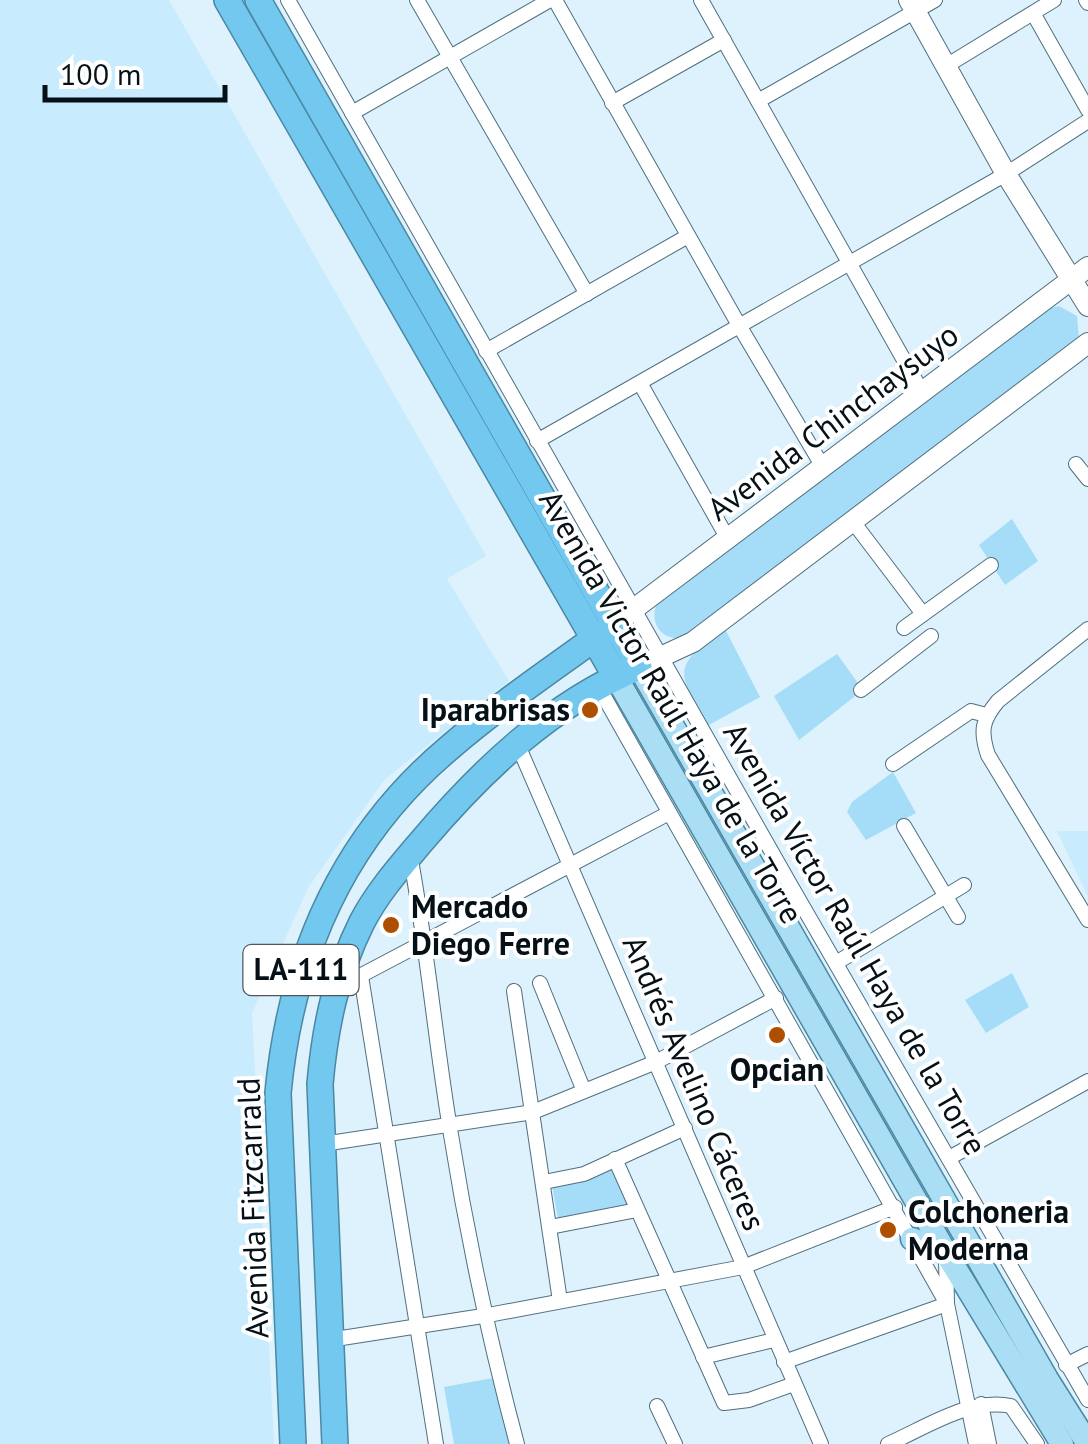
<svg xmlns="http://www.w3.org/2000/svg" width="1088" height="1444" viewBox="0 0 1088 1444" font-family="'PT Sans',sans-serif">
<rect width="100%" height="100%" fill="#ddf2fd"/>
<g fill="#c8ebfd">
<path d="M0 0H169L486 556 447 579 509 681 384 780 308 888 252 1013 274 1444H0Z"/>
<path d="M1057 831H1088V897Z"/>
</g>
<g fill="#a5ddf8">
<path d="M1059 306 1077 316 1079 339 686 637C664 643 648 625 657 603L1047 309Z"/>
<path d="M1012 519 1038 561 1005 585 979 545Z"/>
<path d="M724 627 760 697 707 726C677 668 671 670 724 627Z"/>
<path d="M837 654 863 690 799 740 774 696Z"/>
<path d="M893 772 916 813 866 840 847 812 852 802Z"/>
<path d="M1012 973 1029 1007 986 1033 965 1000Z"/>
<path d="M616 1164 631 1205 558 1219 552 1185Z"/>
<path d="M493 1378 512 1444H454L444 1387Z"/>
</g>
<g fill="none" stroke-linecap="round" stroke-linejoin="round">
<defs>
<g id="street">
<path d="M288 0 791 886 1088 1400"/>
<path d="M417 0 587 294"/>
<path d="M555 0 740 327 823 467"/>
<path d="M701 0 922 392"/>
<path d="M1086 0 1088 3"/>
<path d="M1033 13 1088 110"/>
<path d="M946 66 1054 0"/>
<path d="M758 101 935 0"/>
<path d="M612 103 724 40"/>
<path d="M352 113 550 0"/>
<path d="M486 351 688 236"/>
<path d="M640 383 728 539"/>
<path d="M537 441 1006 174 1088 121"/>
<path d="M1076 464 1088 479"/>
<path d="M854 523 923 614"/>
<path d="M904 628 991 565"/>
<path d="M1088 629 998 701C982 720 980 731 988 755L1088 920"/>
<path d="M598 686 947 1304"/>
<path d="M861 690 931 636"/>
<path d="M517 743 821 1444"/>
<path d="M893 764 971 711 986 715"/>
<path d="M904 826 958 917"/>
<path d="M410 855C427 946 435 1038 450 1129 467 1236 489 1339 517 1444"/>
<path d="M836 963 964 885"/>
<path d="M361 976 436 1444"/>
<path d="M356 978 669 813"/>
<path d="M540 983 584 1091"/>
<path d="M514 991 560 1301"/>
<path d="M323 1144 533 1112 656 1062 776 998"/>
<path d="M949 1158 1088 1081"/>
<path d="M615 1159 724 1403 749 1400 794 1384"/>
<path d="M544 1182 584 1174 685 1128"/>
<path d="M550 1227 637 1210"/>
<path d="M946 1258 947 1304 976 1444"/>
<path d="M329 1340 483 1316 743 1267 895 1207"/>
<path d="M703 1357 774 1340"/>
<path d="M784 1362 947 1304"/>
<path d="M1066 1365 1088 1354"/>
<path d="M981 1404 989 1444"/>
<path d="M657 1406 675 1444"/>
<path d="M888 1444C925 1428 970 1397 1011 1406L1037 1444"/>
</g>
<g id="secondary">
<path d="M909 0 1006 174 1088 306"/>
<path d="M614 624 1088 267"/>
<path d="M639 667 693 642 1088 343"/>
</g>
<g id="primary">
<path d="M639 667 1047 1379 1088 1444"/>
<path d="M616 677 946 1253 1062 1444"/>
<path d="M912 1239 946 1253"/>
</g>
<g id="highway">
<path d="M227 0 616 677"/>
<path d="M258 0 639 667C551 704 482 770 421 842 399 868 377 893 362 922 336 974 325 1027 320 1084L335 1444"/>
<path d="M293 1444 278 1093C291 956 342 838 449 748 501 703 559 665 614 624"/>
</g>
</defs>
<use href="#street" stroke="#4f6f7f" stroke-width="16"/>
<use href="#secondary" stroke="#4f6f7f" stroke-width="22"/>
<use href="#primary" stroke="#4c88a3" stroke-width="25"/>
<use href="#highway" stroke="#4c88a3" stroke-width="28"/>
<use href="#street" stroke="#fff" stroke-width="14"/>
<use href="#secondary" stroke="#fff" stroke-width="20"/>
<use href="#primary" stroke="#aadef5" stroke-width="22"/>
<use href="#highway" stroke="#72c8ef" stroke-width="25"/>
</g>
<g fill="#ae4f00" stroke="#fff" stroke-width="4">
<circle cx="590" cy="710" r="10"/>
<circle cx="391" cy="925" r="10"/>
<circle cx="777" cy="1035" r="10"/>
<circle cx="888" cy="1230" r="10"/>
</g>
<g text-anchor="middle" stroke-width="8" stroke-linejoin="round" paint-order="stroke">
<rect fill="#fff" stroke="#50585d" stroke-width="2.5" x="243.5" y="945" width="115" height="50" rx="8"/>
<g font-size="30" font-weight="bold" fill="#051117">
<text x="301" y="980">LA-111</text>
</g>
<g font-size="32" fill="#051117" stroke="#fff">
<text transform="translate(833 422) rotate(-37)" y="11">Avenida Chinchaysuyo</text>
<text transform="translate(671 707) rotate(60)" y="11">Avenida Victor Raúl Haya de la Torre</text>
<text transform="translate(855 939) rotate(60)" y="11">Avenida Víctor Raúl Haya de la Torre</text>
<text transform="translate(694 1083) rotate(67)" y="11">Andrés Avelino Cáceres</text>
<text transform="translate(253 1208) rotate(-92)" y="11">Avenida Fitzcarrald</text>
</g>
<g font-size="32" font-weight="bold" fill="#051117" stroke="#fff" text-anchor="start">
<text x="570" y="721" text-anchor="end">Iparabrisas</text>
<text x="411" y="918">Mercado<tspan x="411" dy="37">Diego Ferre</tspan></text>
<text x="777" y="1081" text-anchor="middle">Opcian</text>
<text x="908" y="1223">Colchoneria<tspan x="908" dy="37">Moderna</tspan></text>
</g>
</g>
<path d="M45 85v15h180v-15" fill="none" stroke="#051117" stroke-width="5"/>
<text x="60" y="85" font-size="30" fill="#051117" stroke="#ffffff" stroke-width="8" paint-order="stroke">100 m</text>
</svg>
